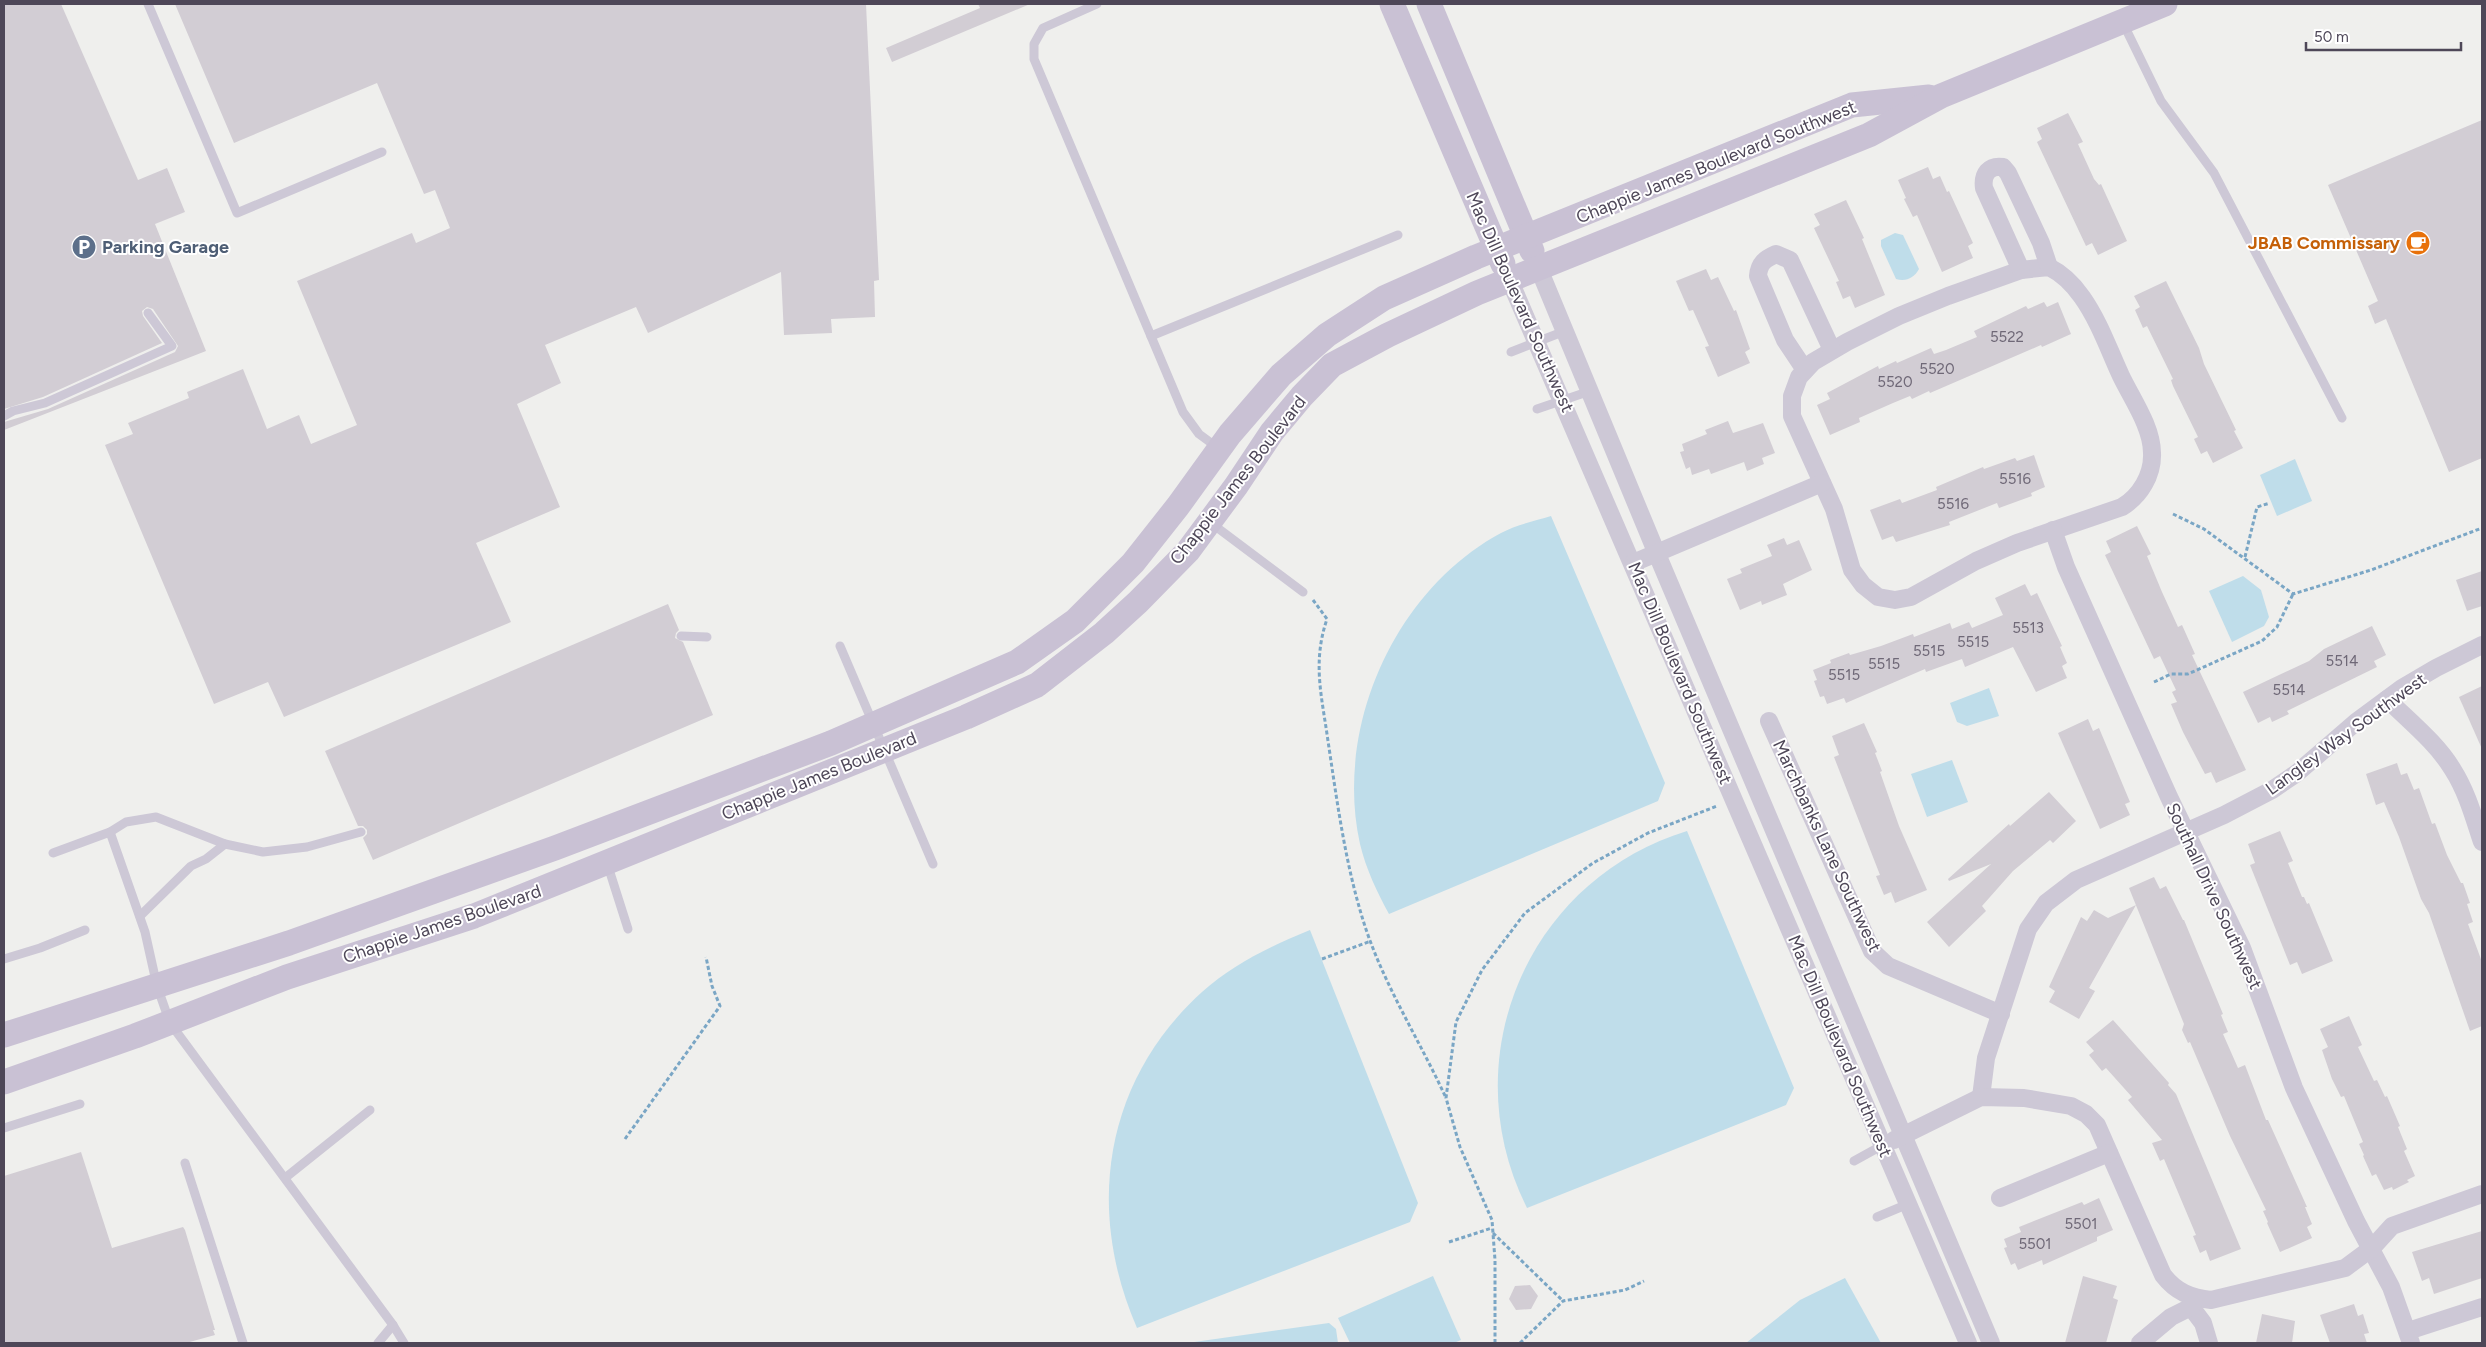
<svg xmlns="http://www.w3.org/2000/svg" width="2486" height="1347" viewBox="0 0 2486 1347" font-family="Figtree,sans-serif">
<rect width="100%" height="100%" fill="#efefed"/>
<g fill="#bfddea">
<path d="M1895 233 1903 235 1919 269C1914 278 1906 282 1896 279L1881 246V240Z"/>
<path d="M2295 459 2312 501 2277 516 2260 475Z"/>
<path d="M1551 516 1665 783 1658 801 1389 914C1377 892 1366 869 1360 844 1334 727 1395 590 1501 533 1516 525 1535 521 1551 516Z"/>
<path d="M2243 576 2261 590 2269 617 2264 626 2232 642 2209 591Z"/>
<path d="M1989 688 1999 716 1967 726 1957 722 1950 703Z"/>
<path d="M1952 760 1968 802 1927 817 1911 774Z"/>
<path d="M1687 831 1794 1088 1786 1105 1527 1208C1452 1059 1527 880 1687 831Z"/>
<path d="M1310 930 1418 1203 1410 1222 1137 1328C1085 1209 1104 1081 1202 992 1233 964 1271 946 1310 930Z"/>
<path d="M1433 1276 1461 1340 1454 1343H1350L1338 1318Z"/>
<path d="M1845 1278 1881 1343H1746L1800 1300Z"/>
<path d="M1329 1323 1336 1329 1338 1343H1187Z"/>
</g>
<g fill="#d2cdd4">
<path d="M4 4H61L138 180 167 168 185 212 155 224 206 351 4 430V422L48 409 175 352 178 346 153 309 147 307 142 311 143 316 162 343 43 397 4 409Z"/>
<path d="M175 4H866L879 280 874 281 875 317 831 319 832 333 784 335 781 272 648 333 636 307 545 345 561 383 517 404 560 507 476 543 511 622 284 717 268 682 214 704 105 445 133 434 128 423 189 398 187 392 243 369 267 429 299 415 311 444 357 425 297 281 412 233 416 243 450 228 435 190 424 194 377 83 234 143Z"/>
<path d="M978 4H1030L892 62 886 48 980 8Z"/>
<path d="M2068 113 2083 142 2078 144 2094 179 2099 185 2101 184 2127 241 2098 255 2092 243 2086 246 2037 142 2042 139 2037 128Z"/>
<path d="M2482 120V458L2449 472 2386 319 2375 324 2368 306 2378 301 2328 185Z"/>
<path d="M1928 167 1933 179 1940 176 1947 192 1949 191 1973 243 1968 246 1973 258 1942 272 1917 215 1913 217 1904 199 1906 198 1898 180Z"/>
<path d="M1846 200 1864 238 1862 239 1885 295 1855 308 1850 296 1843 299 1836 282 1839 281 1814 228 1820 225 1814 214Z"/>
<path d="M1706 269 1711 280 1718 277 1734 311 1736 310 1750 349 1745 352 1750 363 1718 377 1705 347 1709 346 1693 310 1689 311 1676 281Z"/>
<path d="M2166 281 2199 348 2204 364 2236 430 2234 431 2243 448 2213 463 2207 451 2201 454 2194 439 2198 437 2173 386 2171 380 2173 379 2147 326 2143 328 2135 310 2140 307 2134 296Z"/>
<path d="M2044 302 2047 307 2058 302 2071 334 2042 347 2041 345 1930 393 1929 391 1912 399 1910 396 1893 403 1859 418 1860 422 1830 435 1817 405 1830 399 1827 393 1878 366 1879 369 1896 361 1897 363 1931 348 1934 354 1946 350 1977 337 1974 331 2026 306 2028 309Z"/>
<path d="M1728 421 1733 433 1763 423 1775 453 1762 458 1764 464 1747 471 1744 462 1711 474 1709 469 1692 475 1690 467 1686 469 1680 452 1684 451 1682 444 1707 434 1705 430Z"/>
<path d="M2034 455 2045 487 2031 493 2032 496 1999 508 1997 503 1949 522 1950 525 1896 542 1893 536 1882 540 1870 510 1900 499 1902 503 1937 490 1936 487 1983 467 1984 469 2015 458 2017 461Z"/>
<path d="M2137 526 2151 554 2147 556 2162 592 2178 627 2182 625 2195 654 2192 655 2246 770 2216 783 2211 772 2205 774 2183 732 2171 704 2177 702 2172 692 2176 690 2160 656 2154 659 2105 555 2111 552 2106 541Z"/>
<path d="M1784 538 1787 545 1799 540 1812 570 1783 584 1787 595 1762 605 1761 601 1740 610 1727 579 1742 573 1740 569 1772 556 1767 545Z"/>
<path d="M2482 571V606L2467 611 2456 580Z"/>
<path d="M2025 584 2031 596 2037 593 2062 646 2060 647 2067 663 2062 666 2067 678 2036 692 2013 647 1965 667 1962 659 1926 672 1925 669 1846 703 1844 698 1827 704 1824 696 1820 697 1814 681 1817 680 1813 670 1831 663 1830 660 1849 653 1850 655 1881 646 1913 634 1914 637 1950 623 1952 629 1969 622 1972 628 2003 615 1995 598Z"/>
<path d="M668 604 679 630 676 633 675 638 683 642 713 715 373 860 363 838 367 834V830L363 826H358L325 751Z"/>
<path d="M2372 626 2386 655 2374 661 2377 667 2287 711 2289 714 2272 722 2270 717 2258 723 2243 692 2309 661 2324 649Z"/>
<path d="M2482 686V749L2459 697Z"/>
<path d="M2088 719 2093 731 2099 728 2130 802 2125 804 2130 815 2100 829 2058 733Z"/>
<path d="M1864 723 1877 752 1875 753 1882 771 1880 772 1899 826 1927 890 1895 903 1891 892 1884 895 1876 876 1880 875 1834 757 1839 755 1832 736Z"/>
<path d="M2397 763 2401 775 2407 773 2414 790 2419 788 2432 824 2435 823 2447 855 2461 883H2463L2470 903 2467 904 2473 922 2468 924 2482 962V1026L2470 1031 2429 913 2421 899 2399 837 2384 802 2376 805 2366 774Z"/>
<path d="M2049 792 2076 821 2053 843 2050 840 2013 871 1982 906 1986 911 1949 947 1927 922 1991 864 1949 881 1948 879 2009 824 2010 826Z"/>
<path d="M2280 831 2293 861 2288 863 2302 897H2304L2307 904 2309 903 2333 961 2302 974 2297 962 2290 965 2250 865 2255 863 2248 844Z"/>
<path d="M2154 877 2160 889 2166 886 2183 920H2184L2223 1014 2221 1015 2228 1032 2223 1034 2238 1068 2245 1065 2266 1120H2268L2307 1207H2305L2312 1224 2307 1227 2312 1238 2280 1252 2267 1223 2268 1222 2263 1211 2266 1210 2230 1136 2190 1042 2188 1043 2182 1030 2184 1024 2129 888Z"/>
<path d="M2136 905 2089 988 2095 991 2079 1019 2049 1002 2055 991 2049 987 2081 917 2087 921 2094 910 2108 918Z"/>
<path d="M2349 1016 2362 1045 2358 1047 2374 1081 2377 1080 2385 1097 2387 1096 2400 1126 2398 1127 2407 1149 2404 1151 2415 1176 2407 1180 2409 1182 2393 1190 2392 1187 2384 1190 2376 1174 2372 1176 2363 1156 2364 1155 2359 1144 2363 1142 2351 1113 2344 1096 2341 1097 2332 1079 2322 1050 2328 1047 2320 1029Z"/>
<path d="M2113 1020 2169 1083 2168 1085 2176 1094 2241 1249 2210 1261 2206 1250 2200 1253 2193 1236 2196 1235 2164 1159 2160 1161 2152 1143 2162 1140 2128 1100 2132 1097 2106 1068 2102 1071 2089 1055 2094 1051 2086 1042Z"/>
<path d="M81 1152 112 1248 183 1227 185 1230 215 1330H213L215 1335 186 1343H4V1176Z"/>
<path d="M2099 1198 2113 1230 2097 1237V1241L2043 1265 2042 1260 2018 1270 2015 1263 2011 1265 2004 1248 2007 1247 2004 1239 2021 1232 2019 1227 2082 1202 2084 1205Z"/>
<path d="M2482 1231V1278L2434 1294 2429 1278 2422 1281 2412 1252Z"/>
<path d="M2083 1276 2117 1286 2113 1298 2118 1300 2106 1343H2065Z"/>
<path d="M1530 1285 1538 1296 1531 1309 1516 1310 1509 1299 1515 1286Z"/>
<path d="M2354 1304 2358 1316 2363 1314 2369 1333 2364 1334 2367 1343H2330L2320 1315Z"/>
<path d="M2262 1314 2295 1321 2292 1343H2256Z"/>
</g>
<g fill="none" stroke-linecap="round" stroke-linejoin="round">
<g stroke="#7aa6c5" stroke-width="3" stroke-dasharray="4 2.5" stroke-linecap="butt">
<path d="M2173 514 2204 529 2293 594 2371 570 2482 528"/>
<path d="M2245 557 2257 507 2270 503"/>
<path d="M1313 600 1327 619C1312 663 1322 697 1328 741 1337 801 1345 862 1363 920 1382 982 1419 1039 1446 1098"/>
<path d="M2154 682 2171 674H2188L2262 641 2277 627 2293 594"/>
<path d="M1322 959 1371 941"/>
<path d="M625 1139 720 1006 712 986 706 957"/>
<path d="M1493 1233 1563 1301"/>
<path d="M1449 1242 1492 1228"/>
<path d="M1495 1343V1260L1492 1220 1460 1147 1446 1098 1456 1022 1482 970 1525 913 1593 863 1648 833 1717 806"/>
<path d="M1520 1343 1563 1301 1625 1290 1644 1281"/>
</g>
<g stroke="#cdc8d6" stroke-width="9">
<path d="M148 4 237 213 382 152"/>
<path d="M1097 4 1043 28 1034 44V59L1183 412 1199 434 1218 448"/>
<path d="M2123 23 2161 101 2214 173 2342 418"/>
<path d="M1151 336 1398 235"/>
<path d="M1511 352 1565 331"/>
<path d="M1537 409 1590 391"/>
<path d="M4 416 13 411 45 403 172 346 148 313"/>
<path d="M1211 523 1303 592"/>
<path d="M681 636 707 637"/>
<path d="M840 646 933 864"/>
<path d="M110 832 145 932 157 986 170 1023 393 1325 404 1343"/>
<path d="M53 853 110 832 126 822 156 817 225 844 263 852 307 847 361 832"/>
<path d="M607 863 628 929"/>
<path d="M140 916 191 866 206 859 225 844"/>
<path d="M4 959 40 948 85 930"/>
<path d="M4 1128 80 1104"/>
<path d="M1854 1161 1883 1145"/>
<path d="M185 1163 243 1343"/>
<path d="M285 1178 370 1110"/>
<path d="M1877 1217 1908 1204"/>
<path d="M378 1343 393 1325"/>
</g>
<g stroke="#cdc8d6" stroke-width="18">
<path d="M2049 267C2063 274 2073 284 2082 297 2099 321 2109 350 2121 376 2132 399 2152 427 2152 453 2153 475 2140 496 2122 507L2017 543 1976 561 1911 597 1895 600 1878 597 1863 585 1852 570 1834 509 1792 416V396L1799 377 1813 362 1847 342 1899 316 1948 296 2021 270Z"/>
<path d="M1539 269 1657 554 1991 1343"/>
<path d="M2021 270 1984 188C1982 174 1989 165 2003 167L2008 173 2041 243 2049 267"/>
<path d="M1510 281 1968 1343"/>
<path d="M1805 370 1785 340 1758 276C1759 263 1765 259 1776 254L1790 260 1832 350"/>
<path d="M2053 530 2066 567 2169 797 2242 948 2294 1088 2356 1221 2391 1287 2411 1343"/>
<path d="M1633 563 1822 483"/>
<path d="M2387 699C2409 721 2437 743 2453 770 2467 792 2474 818 2482 842"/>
<path d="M1769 721 1872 951 1888 966 2001 1014"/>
<path d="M1981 1097 1986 1058 2028 929 2046 903 2076 880 2224 815 2272 790 2297 773 2356 722 2402 688 2436 668 2482 645"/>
<path d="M1894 1140 1981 1097 2024 1098 2071 1106 2086 1114 2097 1125 2163 1275C2176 1292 2191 1298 2211 1300L2345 1268 2372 1248 2392 1226 2482 1194"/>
<path d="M2000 1198 2109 1153"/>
<path d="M2191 1307 2203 1323 2209 1343"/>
<path d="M2408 1331 2482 1307"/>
<path d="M2140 1343 2171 1317 2191 1307 2195 1298"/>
</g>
<g stroke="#c9c1d4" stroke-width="25">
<path d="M1392 4 1503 264"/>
<path d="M1429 4 1532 251"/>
<path d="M4 1035 289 943 555 848 831 743 1017 662 1075 621 1133 563 1178 506 1230 434 1281 375 1327 335 1384 298 1476 257 1852 105 1929 97"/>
<path d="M4 1082 135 1036 287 977 474 916 966 717 1037 685 1104 633 1138 602 1188 551 1236 486 1272 432 1302 396 1332 365 1388 335 1477 293 1869 135 1941 96 2165 4"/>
</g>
</g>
<defs>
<symbol id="cafe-disc" viewBox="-11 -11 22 22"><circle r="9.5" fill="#e8710a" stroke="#fff"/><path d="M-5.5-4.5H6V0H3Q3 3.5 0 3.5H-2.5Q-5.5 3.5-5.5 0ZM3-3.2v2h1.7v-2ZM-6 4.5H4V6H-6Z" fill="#fff"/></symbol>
<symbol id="parking-disc" viewBox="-11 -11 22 22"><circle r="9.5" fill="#5c6f8a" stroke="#fff"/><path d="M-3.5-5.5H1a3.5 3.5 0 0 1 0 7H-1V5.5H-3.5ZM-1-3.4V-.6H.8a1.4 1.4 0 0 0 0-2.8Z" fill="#fff"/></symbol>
</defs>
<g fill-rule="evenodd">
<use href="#cafe-disc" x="2404" y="229" width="28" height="28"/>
<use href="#parking-disc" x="70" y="233" width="28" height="28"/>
</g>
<g text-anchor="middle" stroke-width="4" stroke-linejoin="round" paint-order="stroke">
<g font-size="15" fill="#6f6877">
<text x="2007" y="342">5522</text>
<text x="1937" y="374">5520</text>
<text x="1895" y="387">5520</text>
<text x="2015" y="484">5516</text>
<text x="1953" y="509">5516</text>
<text x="2028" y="633">5513</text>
<text x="1973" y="647">5515</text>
<text x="1929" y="656">5515</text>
<text x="2342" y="666">5514</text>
<text x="1884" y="669">5515</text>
<text x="1844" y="680">5515</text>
<text x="2289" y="695">5514</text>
<text x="2081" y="1229">5501</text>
<text x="2035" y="1249">5501</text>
</g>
<g font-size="18" fill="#4e4758" stroke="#fff">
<text transform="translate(1716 162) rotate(-22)" y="6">Chappie James Boulevard Southwest</text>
<text transform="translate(1520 302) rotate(66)" y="6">Mac Dill Boulevard Southwest</text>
<text transform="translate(1238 480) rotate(-52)" y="6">Chappie James Boulevard</text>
<text transform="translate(1680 673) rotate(67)" y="6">Mac Dill Boulevard Southwest</text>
<text transform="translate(2346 734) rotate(-36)" y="6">Langley Way Southwest</text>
<text transform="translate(819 776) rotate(-22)" y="6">Chappie James Boulevard</text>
<text transform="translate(1827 846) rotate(65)" y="6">Marchbanks Lane Southwest</text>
<text transform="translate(2214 896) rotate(65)" y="6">Southall Drive Southwest</text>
<text transform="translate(442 924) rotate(-19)" y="6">Chappie James Boulevard</text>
<text transform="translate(1840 1046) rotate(67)" y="6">Mac Dill Boulevard Southwest</text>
</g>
<g font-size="18" font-weight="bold" fill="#c56008" stroke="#fff" text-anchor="end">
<text x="2400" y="249">JBAB Commissary</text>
</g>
<g font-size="18" font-weight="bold" fill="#4e5e75" stroke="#fff" text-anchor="start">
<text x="102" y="253">Parking Garage</text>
</g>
</g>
<rect width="2486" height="1347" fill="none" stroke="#4e4758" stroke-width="10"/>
<path d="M2306 42v8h155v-8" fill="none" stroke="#4e4758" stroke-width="2.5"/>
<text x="2314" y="42" font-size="15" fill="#4e4758" stroke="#ffffff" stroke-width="4" paint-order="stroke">50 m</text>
</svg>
